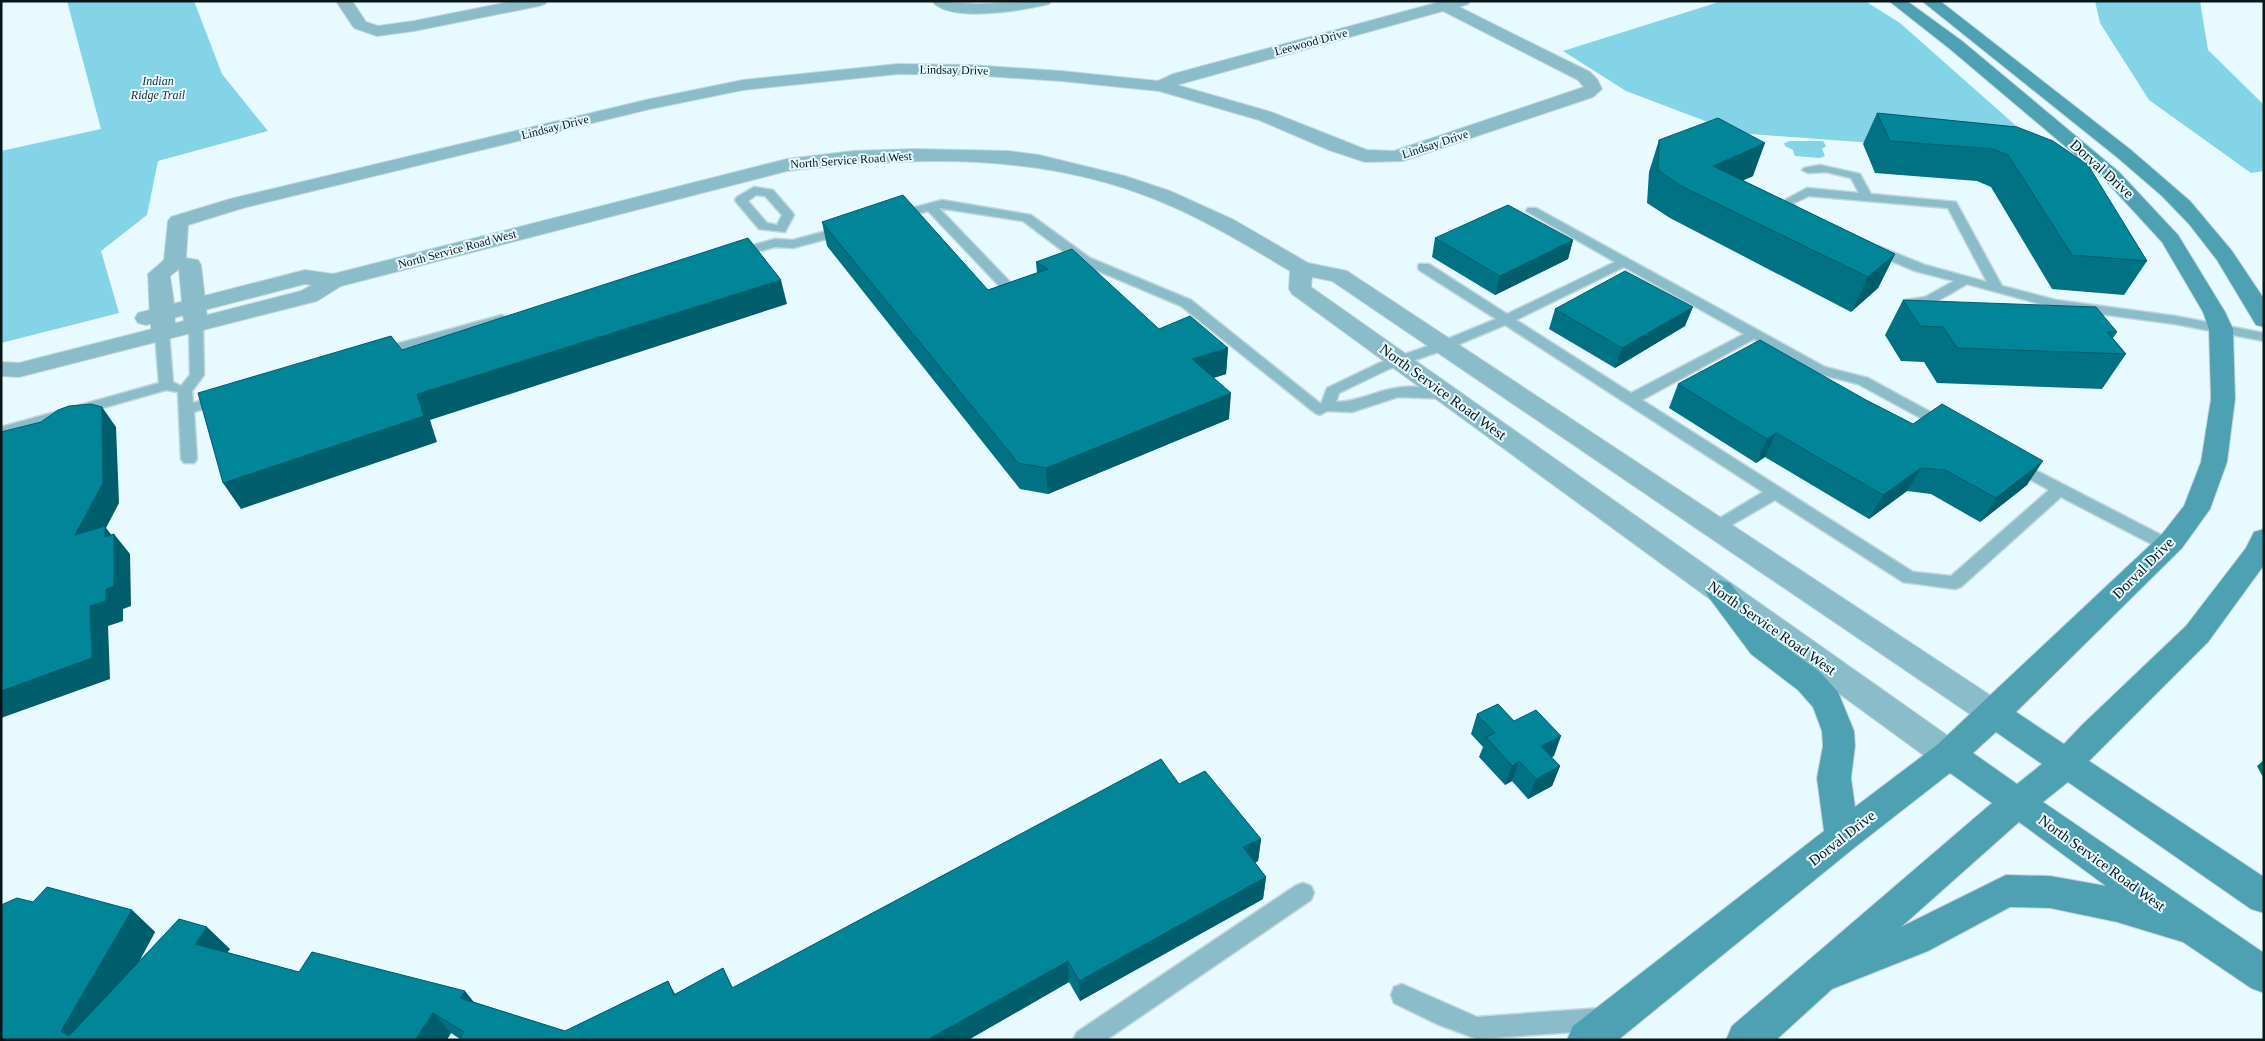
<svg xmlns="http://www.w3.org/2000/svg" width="2265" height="1041" viewBox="0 0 2265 1041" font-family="'Times New Roman',serif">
<rect width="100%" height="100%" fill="#e6faff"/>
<g fill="#82d4e6">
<path d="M67 1H194L222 74 268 131 158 161 147 215 101 251 119 313 1 343V151L101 129Z"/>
<path d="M1722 1H1865L1900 23 2050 156 1737 133 1626 91 1563 51Z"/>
<path d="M2095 1H2200L2208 50 2264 105V171L2251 173 2149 100 2100 23Z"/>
<path d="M1790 141H1823L1826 146 1822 149 1825 156 1820 158 1795 156 1793 150 1785 146 1784 143Z"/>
</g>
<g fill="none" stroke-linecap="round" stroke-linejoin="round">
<defs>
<g id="service">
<path d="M1820 165 1860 174 1871 194 1956 202 2002 286 2056 300 2175 316 2264 333V341L2175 324 2055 308 1967 284C1949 294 1927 311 1905 306L1903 303 1905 300 1925 297 1954 281 1915 271 1870 252 1868 249 1870 246H1878L1925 265 1987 282 1948 208 1809 196 1794 203 1799 213 1806 218 1804 221C1791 223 1786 212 1781 202L1807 188 1859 193 1851 178 1826 172 1808 173 1802 170 1804 168Z"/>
<path d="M754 187 773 190 792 212 794 215 785 232 759 229 737 203 735 200 737 197ZM756 195 765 196 782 215 777 225 767 223 748 201Z"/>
<path d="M942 200 1031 215 1090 258 1191 300 1321 404 1327 388 1379 363 1440 342 1496 319 1419 270 1418 267 1419 264H1429L1507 314 1615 262 1526 211 1528 208H1536L1825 367 1868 378 1949 422 1951 425 1949 428H1939L1858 384 1815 373 1754 339 1642 400 1913 572 1951 576 2049 490 2011 469 2008 465 2011 461 2016 460 2173 541 2175 545 2173 549 2167 551 2161 549 2061 497 1961 587 1955 589 1903 582 1775 500 1716 534 1710 532 1708 528 1710 524 1763 492 1505 325 1450 348 1389 369 1339 393 1336 402C1358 402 1375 391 1396 388 1414 385 1437 388 1454 393L1456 396 1454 399 1398 397 1352 412 1327 411 1320 415 1315 413 1181 306 1084 265H1077L1076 261 1023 221 939 208 1011 283 1023 279 1030 283C1025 289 1012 293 1004 291L928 211 897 220 891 216 893 213ZM1624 267 1744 334 1631 393 1516 320Z"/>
<path d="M845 226 851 230 849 233 793 248 775 247 735 258 729 254 731 251 775 239 793 240Z"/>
<path d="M502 315 509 319 507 322 379 357 372 353 374 350Z"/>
<path d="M196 321 203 325 204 375 192 391 193 403 223 393 228 395 230 398 228 401 194 412 197 459 194 463H184L181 459 178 392 166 390 1 437V427L159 383 155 334 157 331H167L169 334 173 382 181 386 190 375 189 325Z"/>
<path d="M1303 883 1311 886 1314 893 1311 900 1106 1040H1073L1077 1032 1295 886Z"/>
<path d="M1402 984 1477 1017 1602 1008 1610 1011 1613 1019 1610 1027 1602 1030 1477 1039 1437 1024 1394 1003 1391 995 1394 987Z"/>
</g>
<g id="minor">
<path d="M336 1H352L366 22 378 26 414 21 514 1H547L545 4 539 6 414 31 377 36 354 28Z"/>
<path d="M932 1 977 4 1051 1 1049 4C1025 10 949 24 932 1Z"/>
<path d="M1443 1H1470L1468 4 1459 7 1590 72 1597 79 1602 89 1593 97 1403 161 1365 162 1329 150 1259 120 1159 91 1061 81 971 75 898 74 743 90 650 109 243 208 188 225 186 258 198 260 201 265 208 325 204 330 196 332 188 330 184 325 179 269 170 276C172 292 180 325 170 339L162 341 154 339C149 333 149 286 148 274L164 260 168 221 171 217 230 199 650 99 743 80 898 64 971 65 1061 71 1158 81 1173 74ZM1443 11 1578 80 1584 87 1394 151 1367 150 1271 112 1177 85Z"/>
</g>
<path id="tertiary" d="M915 149 1008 151 1039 155 1125 176 1170 191 1234 220 1308 263 1347 271 2005 705 2010 714 2005 723 1994 727 1983 723 1332 281 1312 277 1311 287 1961 745 1965 755 1961 765 1949 769 1937 765 1292 294 1289 289 1290 271C1247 245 1204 219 1157 200 1040 152 911 156 787 171L341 286 317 301 19 377 1 376V362L19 363 301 291 312 285 305 284 146 325 138 323 135 318 138 313 305 270 333 274 787 159 853 151Z"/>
<g id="secondary">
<path d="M1889 1H1907L1962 41 2119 172 2178 235 2225 312 2233 329 2235 399 2227 462 2210 509 2182 548 2016 712 2064 744 2082 725 2186 626 2246 548 2254 532 2264 529V565L2208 642 2089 761 2264 877V913L2251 909 2068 782 2043 802 2264 953V993L2251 988 2183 942 2117 922 2050 908 2010 907 1928 951 1832 989 1776 1040H1726L1732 1026 1992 803 1950 773 1854 848 1618 1040H1567L1573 1026 1824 831 1817 778 1823 746 1822 731 1813 707 1798 690 1751 654 1710 599 1705 591 1710 583 1720 580 1730 583 1773 638 1820 672 1838 692 1854 731 1855 746 1851 778 1855 807 1937 745 2162 534 2184 506 2201 462 2211 399 2209 329 2203 312 2162 242 2105 180 1950 49ZM1996 732 2042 764 2017 784 1973 753ZM2019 822 2106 886 2050 876 2006 875 1901 927Z"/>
<path d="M1922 1H1940L2131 150 2190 201 2232 251 2264 299V327L2256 325 2217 260 2189 224 2162 196 2118 158Z"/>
</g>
</defs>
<use href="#service" stroke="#c3d6da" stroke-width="3"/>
<use href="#minor" stroke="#c3d6da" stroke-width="2"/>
<use href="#tertiary" stroke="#c3d6da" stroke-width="2"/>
<use href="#secondary" stroke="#c3d6da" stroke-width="2"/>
<use href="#service" fill="#8abdc9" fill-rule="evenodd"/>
<use href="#minor" fill="#8abdc9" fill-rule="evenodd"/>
<use href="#tertiary" fill="#8abdc9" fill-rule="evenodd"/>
<use href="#secondary" fill="#4da1b2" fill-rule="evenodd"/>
</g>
<g fill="#007284">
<path d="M1877 113 2017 127 2147 261 2124 295 2052 289 1991 187 1977 181 1875 173 1863 144Z"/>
<path d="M1659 140 1753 176 1742 180 1895 254 1878 288 1851 312 1670 218 1647 203 1649 172Z"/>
<path d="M822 222 988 290 1037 273 1036 262 1159 329 1228 348 1226 374 1213 378 1229 419 1048 494 1020 489 827 246Z"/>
<path d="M1435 238 1573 240 1568 259 1495 295 1432 257Z"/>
<path d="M1903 300 2117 332 2113 338 2126 354 2102 389 1937 383 1924 362 1901 361 1885 335Z"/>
<path d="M1555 309 1685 326 1615 368 1549 329Z"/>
<path d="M1678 384 1866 400 2027 485 1980 522 1931 494 1907 491 1869 519 1765 457 1756 463 1669 408Z"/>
<path d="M1477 714 1514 721 1554 756 1551 757 1560 766 1552 786 1528 799 1512 781 1505 785 1479 757 1483 747 1471 734Z"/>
<path d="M2264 760V779L2257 766Z"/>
<path d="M1179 784 1261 839 1258 861 1255 863 1266 877 1263 899 1080 1001 1069 982 968 1040 460 1039 451 1033 1 1040 33 902 132 910 155 932 139 962 230 949 227 952 299 972 474 1002 565 1031 668 981 675 994 723 968 733 988Z"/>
</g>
<g fill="#005d6b">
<path d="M1765 143 1753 176 1705 198 1713 166Z"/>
<path d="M1573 240 1568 259 1495 295 1500 276Z"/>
<path d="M1895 254 1878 288 1851 312 1868 277Z"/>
<path d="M781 280 787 304 430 420 437 442 241 509 223 483 417 394Z"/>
<path d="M1693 307 1685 326 1615 368 1622 348Z"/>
<path d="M1228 348 1226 374 1191 385 1192 359Z"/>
<path d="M1231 393 1229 419 1048 494 1046 468Z"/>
<path d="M102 407 116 427 119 503 106 528 114 538V534L130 554 131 606 123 609V621L108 626 110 679 1 718V691L90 606 75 535Z"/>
<path d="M1776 433 1765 457 1756 463 1767 439Z"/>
<path d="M2043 461 2027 485 1980 522 1996 498Z"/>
<path d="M1921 468 1907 491 1869 519 1883 495Z"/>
<path d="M1561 736 1554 756 1534 766 1541 746Z"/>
<path d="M1519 761 1512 781 1505 785 1512 766Z"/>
<path d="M1560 766 1552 786 1528 799 1536 779Z"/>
<path d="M1261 839 1258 861 1241 869 1243 847Z"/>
<path d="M1266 877 1263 899 1080 1001 1079 981Z"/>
<path d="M132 910 155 932 95 1040H74L61 1031Z"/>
<path d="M207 927 230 949 218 965 195 944Z"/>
<path d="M1068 961 1069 982 968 1040H927Z"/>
<path d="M465 991 481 1011 460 998Z"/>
<path d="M433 1013 451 1033 447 1040H415Z"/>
</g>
<g fill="#008599" stroke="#005d6b">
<path d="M1877 113 2017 127 2053 141 2088 165 2147 261 2072 255 2008 155 1993 149 1890 141Z"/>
<path d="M1718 118 1765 143 1713 166 1895 254 1868 277 1681 186 1658 170 1659 140Z"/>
<path d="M903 195 988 290 1048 269 1036 262 1072 249 1159 329 1190 316 1228 348 1192 359 1231 393 1046 468 1018 463 822 222Z"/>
<path d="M1508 205 1573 240 1500 276 1435 238Z"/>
<path d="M748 238 781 280 417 394 424 416 223 483 198 393 391 336 402 350Z"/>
<path d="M1625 271 1693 307 1622 348 1555 309Z"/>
<path d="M1903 300 2096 307 2117 332H2107L2126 354 1957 348 1943 327 1920 326Z"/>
<path d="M1760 340 1866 400 1913 424 1942 404 2043 461 1996 498 1945 470 1921 468 1883 495 1776 433 1767 439 1678 384Z"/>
<path d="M91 404 102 407 103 483 75 535 105 526V537L114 534V586L106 589V601L90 606 92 658 1 691V432L41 422 58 410 69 406Z"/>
<path d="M1498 704 1514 721 1536 710 1561 736 1541 746 1560 766 1536 779 1519 761 1512 766 1486 737 1495 733 1477 714Z"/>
<path d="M1161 759 1179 784 1205 771 1261 839 1243 847 1266 877 1079 981 1068 961 927 1040H459L464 1032 433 1013 415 1040H1V905L17 898 33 902 47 887 132 910 61 1031 69 1036 179 919 207 927 195 944 299 972 312 952 465 991 460 998 565 1031 668 981 674 995 723 968 732 988Z"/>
</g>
<g text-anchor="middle" stroke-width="4" stroke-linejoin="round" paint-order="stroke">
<g font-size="12" fill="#091618" stroke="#e6faff">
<text transform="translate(1311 42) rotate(-15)" y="4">Leewood Drive</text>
<text transform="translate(954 70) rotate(1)" y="4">Lindsay Drive</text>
<text transform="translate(555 127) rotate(-14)" y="4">Lindsay Drive</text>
<text transform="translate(1435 144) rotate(-18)" y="4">Lindsay Drive</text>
<text transform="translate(851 160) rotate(-4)" y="4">North Service Road West</text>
<text transform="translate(457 249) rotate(-15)" y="4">North Service Road West</text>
</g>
<g font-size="12" font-style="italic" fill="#182f34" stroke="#e6faff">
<text x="158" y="85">Indian<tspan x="158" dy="14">Ridge Trail</tspan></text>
</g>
<g font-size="15" fill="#091618" stroke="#e6faff">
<text transform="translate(2102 169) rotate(42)" y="5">Dorval Drive</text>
<text transform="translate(1443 392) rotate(36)" y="5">North Service Road West</text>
<text transform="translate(2143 568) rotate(-45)" y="5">Dorval Drive</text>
<text transform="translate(1772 628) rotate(35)" y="5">North Service Road West</text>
<text transform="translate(1842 838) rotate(-38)" y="5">Dorval Drive</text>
<text transform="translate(2102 863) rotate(36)" y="5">North Service Road West</text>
</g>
</g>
<rect width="2265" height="1041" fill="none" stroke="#091618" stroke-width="5"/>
</svg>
